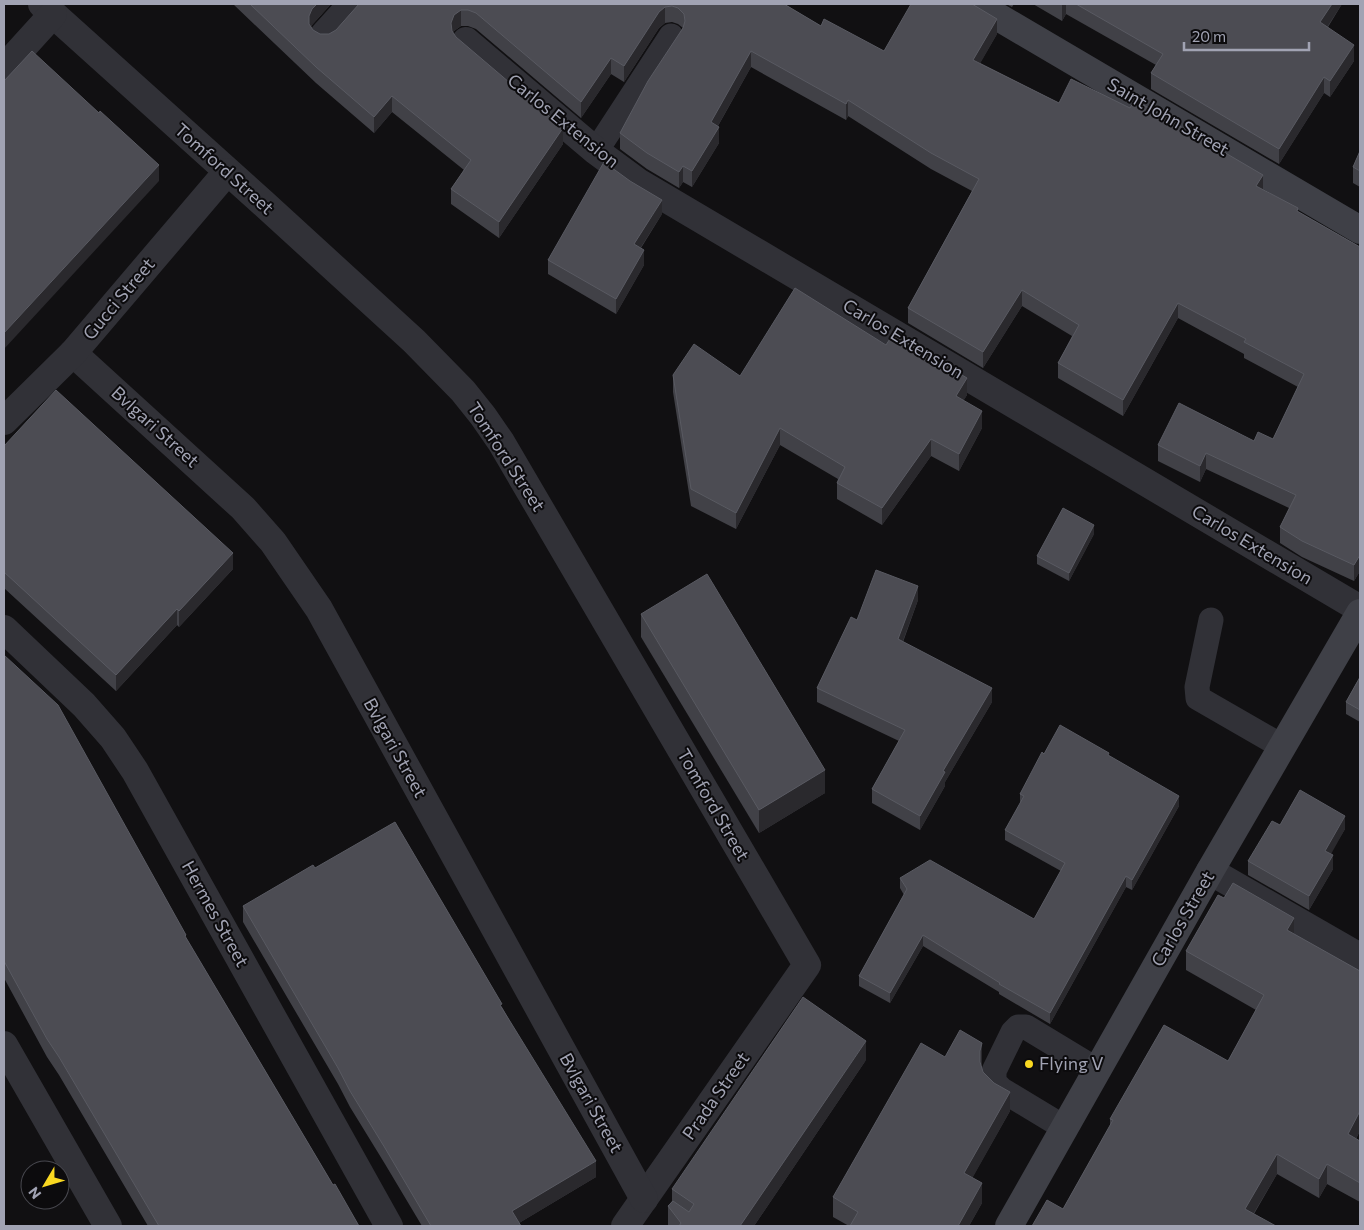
<svg xmlns="http://www.w3.org/2000/svg" width="1364" height="1230" viewBox="0 0 1364 1230" font-family="Commissioner,sans-serif">
<rect width="100%" height="100%" fill="#111012"/>
<g fill="none" stroke-linecap="round" stroke-linejoin="round">
<g stroke="#313137" stroke-width="25">
<path d="M596 151 671 36"/>
<path d="M1211 620 1197 687 1198 698 1283 747"/>
<path d="M1065 1128 1002 1090 994 1082V1071L1013 1032 1018 1027H1026L1097 1070"/>
</g>
<g stroke="#313137" stroke-width="28">
<path d="M42 4 263 203 414 341 463 391 483 416 501 442 807 965 625 1226"/>
<path d="M324 35 352 4"/>
<path d="M466 41 596 151 638 182 1360 609"/>
<path d="M4 68 53 14"/>
<path d="M73 353 243 508 273 542 319 609 644 1199"/>
<path d="M4 421 73 353 227 172"/>
<path d="M4 629 84 705 113 738 135 771 389 1226"/>
<path d="M1210 871 1360 957"/>
<path d="M4 1045 108 1226"/>
</g>
<g stroke="#3f4047" stroke-width="28">
<path d="M976 4 1360 230"/>
<path d="M1009 1226 1210 871 1360 613"/>
</g>
</g>
<g fill="#414147">
<path d="M233 4H331L312 25 311 27 313 30 320 34H329L336 30 359 4H784L821 26 884 51 997 34 980 63 1059 103 1263 189 1298 212 1360 247V571L1354 581 1302 557 1280 543V527L1289 508 1206 469 1200 482 1158 461V445L1254 441 1273 439 1298 387 1244 358V354L1178 318 1123 416 1058 378V363L1072 336 1022 306 983 368 908 323V308L972 191 931 169 848 116 846 120 751 67 718 126 719 143 692 187 683 182 679 188 647 169 620 149V133L683 28 678 24 672 22 665 23 659 28 624 82 611 74 581 118 476 29 468 26H461L454 31 453 33 456 37 563 144 499 238 451 204V189L464 170 392 112 374 133 316 83Z"/>
<path d="M1006 4H1014L1012 7Z"/>
<path d="M1033 4H1342L1328 27 1354 61 1330 97 1324 93 1279 164 1151 89V73L1156 65 1066 14 1062 21Z"/>
<path d="M1360 151V187L1353 183V167Z"/>
<path d="M662 214 641 248 644 265 616 314 548 274V260Z"/>
<path d="M886 345 967 395 963 401 982 428 959 471 931 456 882 525 837 499V483L838 479 780 445 736 529 691 506 673 392V375L740 376Z"/>
<path d="M4 446 233 569 179 627 177 625 116 691 4 588Z"/>
<path d="M1094 534 1069 581 1037 564V556Z"/>
<path d="M918 600 903 642 992 702 945 782V786L920 830 872 803V789L899 741 817 702V688L857 620Z"/>
<path d="M641 614 825 793 759 833 641 637Z"/>
<path d="M4 655 186 938 333 1185 359 1226H148L59 1075 47 1057 4 978Z"/>
<path d="M1360 677V722L1346 714V702Z"/>
<path d="M1044 754 1109 756 1179 806 1132 890 1126 887 1050 1024 999 994V992L923 946 890 1003 859 986V976L904 895 900 888V878L1034 919 1061 871 1005 840V830L1020 804V794Z"/>
<path d="M1280 825 1345 829 1330 854 1333 869 1309 910 1248 875V861Z"/>
<path d="M315 868 502 1007 596 1177 519 1223 521 1226H422L385 1164 350 1107 338 1084 243 922V906Z"/>
<path d="M1294 934 1360 971V1131L1356 1139 1360 1141V1202L1327 1184 1319 1198 1277 1174 1254 1214 1063 1209 1110 1126V1119L1228 1061 1256 1010 1186 970V951Z"/>
<path d="M945 1057 982 1063 981 1066 983 1072 1010 1111 972 1178 982 1203 969 1226H849L833 1217V1197Z"/>
<path d="M866 1060 754 1226H668V1206L672 1201V1189Z"/>
</g>
<g fill="#2a292d">
<path d="M317 4H331L312 25 309 32V16L312 9Z"/>
<path d="M1063 4H1066V14L1062 21V5Z"/>
<path d="M1332 4H1342L1320 38V22Z"/>
<path d="M665 7V23L659 28 624 82V66L659 12Z"/>
<path d="M461 10V26L454 31 451 39V23L454 15Z"/>
<path d="M997 19V34L973 76V60Z"/>
<path d="M1354 45V61L1330 97V81Z"/>
<path d="M751 51V67L711 138V122Z"/>
<path d="M611 58V74L581 118V102Z"/>
<path d="M1324 77V93L1279 164V149Z"/>
<path d="M392 96V112L374 133V117Z"/>
<path d="M848 100V116L846 120V104Z"/>
<path d="M719 127V143L692 187V171Z"/>
<path d="M563 128V144L499 238V222Z"/>
<path d="M159 165V181L4 349V333Z"/>
<path d="M683 166V182L679 188V172Z"/>
<path d="M1263 175V191L1256 186Z"/>
<path d="M662 200V214L634 258V244Z"/>
<path d="M644 250V265L616 314V299Z"/>
<path d="M1022 290V306L983 368V352Z"/>
<path d="M1178 303V318L1123 416V400Z"/>
<path d="M967 378V395L956 413V396Z"/>
<path d="M982 411V428L959 471V454Z"/>
<path d="M780 428V445L736 529V513Z"/>
<path d="M931 439V456L882 525V508Z"/>
<path d="M1206 453V469L1200 482V466Z"/>
<path d="M1094 525V534L1069 581V573Z"/>
<path d="M233 553V569L179 627V611Z"/>
<path d="M1360 555V571L1354 581V565Z"/>
<path d="M918 586V600L898 654V639Z"/>
<path d="M177 609V625L116 691V675Z"/>
<path d="M992 688V702L945 782V786L920 830V816L943 771Z"/>
<path d="M825 770V793L759 833V810Z"/>
<path d="M1179 796V806L1132 890V880Z"/>
<path d="M1345 816V829L1325 865V851Z"/>
<path d="M1333 855V869L1309 910V896Z"/>
<path d="M1126 876V887L1050 1024V1013Z"/>
<path d="M1294 918V937L1287 930Z"/>
<path d="M923 935V946L890 1003V993Z"/>
<path d="M866 1041V1060L754 1226H740Z"/>
<path d="M982 1043V1063L980 1071V1051Z"/>
<path d="M1010 1092V1111L964 1193V1173Z"/>
<path d="M1360 1111V1131L1348 1153V1134Z"/>
<path d="M1277 1154V1174L1246 1226 1245 1209Z"/>
<path d="M596 1161V1177L514 1226 512 1211Z"/>
<path d="M1327 1164V1184L1319 1198V1179Z"/>
<path d="M982 1183V1203L969 1226H958Z"/>
</g>
<g fill="#4c4c53" stroke="#595a62">
<path d="M250 4H317L312 9 309 16V24L313 30 320 34H329L336 30 359 4H784L821 26 824 19 884 51 911 4H972L997 19 973 60 1059 103 1071 79 1130 108 1135 100 1263 175 1256 186 1298 208 1297 211 1360 247V555L1354 565 1302 541 1280 527 1296 495 1206 453 1200 466 1158 445 1179 403 1254 441 1258 432 1273 439 1304 374 1244 342 1246 339 1178 303 1123 400 1058 363 1079 325 1022 290 983 352 908 308 979 179 931 153 848 100 846 104 751 51 711 122 719 127 692 171 683 166 679 172 647 153 620 133 648 81 683 28 685 21 684 14 678 8 672 6 665 7 659 12 624 66 611 58 581 102 476 13 468 10H461L454 15 451 23 452 31 456 37 563 128 499 222 451 189 471 160 392 96 374 117 316 67Z"/>
<path d="M1076 4H1332L1320 22 1354 45 1330 81 1324 77 1279 149 1151 73 1163 54Z"/>
<path d="M32 51 99 113 100 111 159 165 4 333V81Z"/>
<path d="M1360 151V171L1353 167Z"/>
<path d="M604 162 630 181 662 200 634 244 644 250 616 299 548 260Z"/>
<path d="M795 288 886 345 893 334 967 378 956 396 982 411 959 454 931 439 882 508 837 483 845 467 780 428 736 513 691 489 673 375 694 344 740 376Z"/>
<path d="M56 390 233 553 179 611 177 609 116 675 4 572V446Z"/>
<path d="M1063 508 1094 525 1069 573 1037 556Z"/>
<path d="M876 570 918 586 898 639 992 688 943 771 945 772 920 816 872 789 905 730 817 688 851 617 857 620Z"/>
<path d="M707 574 825 770 759 810 641 614Z"/>
<path d="M4 655 58 705 186 935 185 936 333 1185 335 1184 359 1226H159L59 1057 47 1039 4 961Z"/>
<path d="M1360 677V710L1346 702Z"/>
<path d="M1060 725 1109 753 1108 755 1179 796 1132 880 1126 876 1050 1013 999 984 1000 983 923 935 890 993 859 976 907 889 900 878 930 860 1034 919 1065 863 1005 830 1024 796 1020 794 1042 752 1044 754Z"/>
<path d="M1300 790 1345 816 1325 851 1333 855 1309 896 1248 861 1272 821 1280 825Z"/>
<path d="M395 822 502 1004 500 1005 596 1161 512 1211 521 1226H431L385 1148 350 1091 338 1068 243 906 313 865 315 868Z"/>
<path d="M1233 883 1294 918 1287 930 1360 971V1111L1348 1134 1360 1141V1183L1327 1164 1319 1179 1277 1154 1245 1209 1276 1226H1032L1047 1200 1063 1209 1113 1120 1110 1119 1164 1025 1228 1061 1264 995 1186 951 1218 895 1224 898Z"/>
<path d="M803 997 866 1041 740 1226H679L681 1223 668 1206 673 1201 689 1212 694 1204 672 1189Z"/>
<path d="M960 1030 982 1043 980 1051V1062L983 1072 994 1083 1010 1092 964 1173 982 1183 958 1226H850L858 1212 833 1197 921 1043 945 1057Z"/>
</g>
<circle fill="#f9d821" stroke="#0c0b0d" stroke-width="2" cx="1029" cy="1064" r="5"/>
<g text-anchor="middle" stroke-width="4" stroke-linejoin="round" paint-order="stroke">
<g font-size="18" fill="#a1a3b3" stroke="#0c0b0d">
<text transform="translate(1168 117) rotate(30)" y="6">Saint John Street</text>
<text transform="translate(563 121) rotate(39)" y="6">Carlos Extension</text>
<text transform="translate(224 169) rotate(42)" y="6">Tomford Street</text>
<text transform="translate(119 299) rotate(-50)" y="6">Gucci Street</text>
<text transform="translate(903 339) rotate(31)" y="6">Carlos Extension</text>
<text transform="translate(155 427) rotate(42)" y="6">Bvlgari Street</text>
<text transform="translate(506 457) rotate(57)" y="6">Tomford Street</text>
<text transform="translate(1252 545) rotate(31)" y="6">Carlos Extension</text>
<text transform="translate(395 748) rotate(61)" y="6">Bvlgari Street</text>
<text transform="translate(713 805) rotate(60)" y="6">Tomford Street</text>
<text transform="translate(215 914) rotate(61)" y="6">Hermes Street</text>
<text transform="translate(1183 919) rotate(-60)" y="6">Carlos Street</text>
<text transform="translate(716 1096) rotate(-55)" y="6">Prada Street</text>
<text transform="translate(591 1103) rotate(61)" y="6">Bvlgari Street</text>
</g>
<g font-size="18" fill="#a1a3b3" stroke="#0c0b0d" text-anchor="start">
<text x="1039" y="1070">Flying V</text>
</g>
</g>
<rect width="1364" height="1230" fill="none" stroke="#a1a3b3" stroke-width="10"/>
<g transform="translate(45 1185) rotate(232)"><circle r="24" fill="#0c0b0d" stroke="#48484f"/>
<path d="M0-4L9 19L0 12L-9 19Z" fill="#f9d821"/>
<text y="-8" font-size="14" font-weight="bold" text-anchor="middle" fill="#a1a3b3">N</text>
</g>
<path d="M1184 42v8h125v-8" fill="none" stroke="#a1a3b3" stroke-width="2.5"/>
<text x="1192" y="42" font-size="15" fill="#a1a3b3" stroke="#0c0b0d" stroke-width="4" paint-order="stroke">20 m</text>
</svg>
